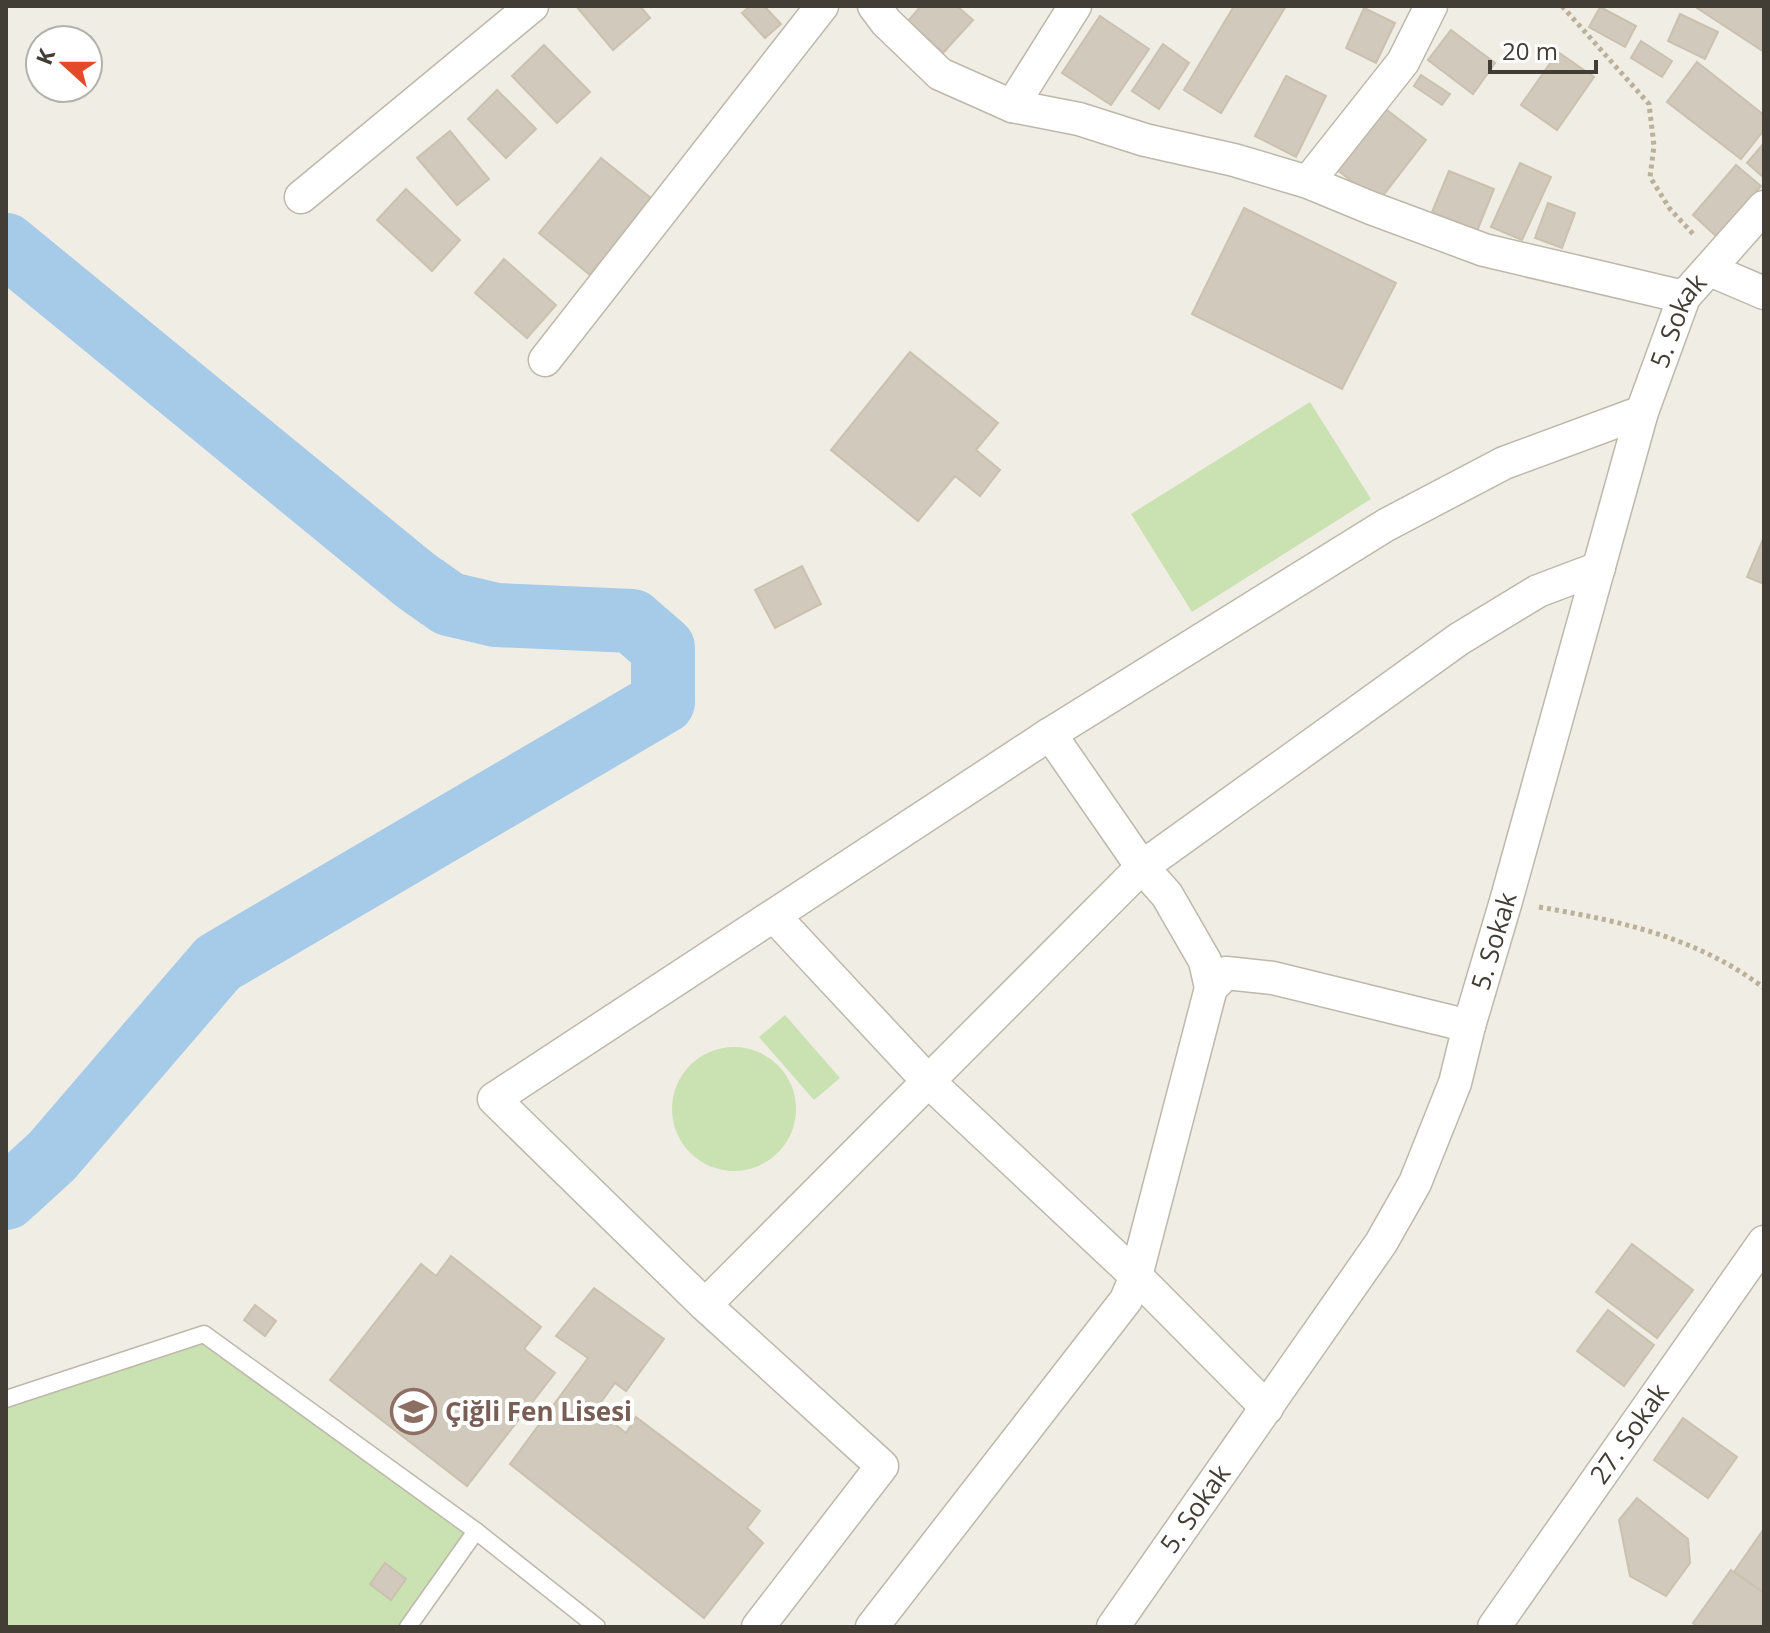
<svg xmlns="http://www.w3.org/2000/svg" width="1770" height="1633" viewBox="0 0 1770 1633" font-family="'Open Sans',sans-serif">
<rect width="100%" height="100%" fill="#f0ede5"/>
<g fill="#cae1b1">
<path d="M1310 402 1371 499 1192 612 1131 514Z"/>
<path d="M785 1015 840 1078 814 1100 759 1037Z"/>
<circle cx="734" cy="1109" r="62"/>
<path d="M204 1334 476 1531 407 1627H6V1399Z"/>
</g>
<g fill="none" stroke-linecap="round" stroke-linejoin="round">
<path stroke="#a6cbe8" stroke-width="64" d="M6 245 415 580 449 604 496 615 632 621 663 648V702L218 963 52 1156 6 1198"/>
</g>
<g fill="#d1c9bb" stroke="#cbc1af" stroke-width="2">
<path d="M576 6H640L650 18 613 50Z"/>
<path d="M750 6H764L781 24 765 38 742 13Z"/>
<path d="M921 6H957L973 20 943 53 908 21Z"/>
<path d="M1234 6H1286L1221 113 1184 90Z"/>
<path d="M1694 6H1764V52Z"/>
<path d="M1600 7 1636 26 1625 47 1589 27Z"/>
<path d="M1364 8 1395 23 1376 63 1346 48Z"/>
<path d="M1680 14 1718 32 1705 59 1668 41Z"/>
<path d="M1100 16 1149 49 1111 105 1062 73Z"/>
<path d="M1451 30 1495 63 1473 94 1428 60Z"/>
<path d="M1641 41 1672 61 1662 77 1631 58Z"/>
<path d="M1163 44 1189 63 1159 109 1132 91Z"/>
<path d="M544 45 590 92 557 123 512 76Z"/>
<path d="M1558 52 1594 77 1557 130 1521 105Z"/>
<path d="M1697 62 1764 115V130L1741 159 1667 102Z"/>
<path d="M1421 75 1450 94 1442 105 1414 86Z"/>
<path d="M1286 76 1326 96 1296 157 1255 136Z"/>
<path d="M497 90 536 129 506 158 468 119Z"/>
<path d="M1383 107 1426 140 1378 202 1335 168Z"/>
<path d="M450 131 489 179 457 205 417 158Z"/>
<path d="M1764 143V178L1747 163Z"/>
<path d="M601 158 652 199 590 275 539 233Z"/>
<path d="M1520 163 1551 177 1522 240 1491 227Z"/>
<path d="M1736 165 1761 186 1717 237 1693 215Z"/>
<path d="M1449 171 1494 189 1477 231 1432 212Z"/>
<path d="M406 189 460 240 432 271 377 220Z"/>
<path d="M1548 203 1575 213 1562 248 1535 238Z"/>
<path d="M1244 208 1396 283 1342 389 1192 314Z"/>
<path d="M504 259 556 305 527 338 475 293Z"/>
<path d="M910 352 998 423 976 450 1000 470 980 496 955 476 918 521 831 450Z"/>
<path d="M1764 537V584L1747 577Z"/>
<path d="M802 566 821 604 775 628 755 590Z"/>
<path d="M1632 1244 1693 1290 1657 1338 1596 1292Z"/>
<path d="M451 1256 541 1327 524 1349 555 1373 467 1486 330 1380 421 1264 436 1276Z"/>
<path d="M594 1288 664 1339 626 1391 615 1383 596 1409 626 1433 636 1417 760 1511 747 1528 763 1543 704 1618 510 1464 588 1358 556 1336Z"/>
<path d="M255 1305 276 1321 265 1336 244 1320Z"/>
<path d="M1608 1310 1654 1345 1624 1386 1577 1351Z"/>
<path d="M1683 1418 1737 1457 1708 1498 1654 1460Z"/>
<path d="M1637 1498 1688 1539 1690 1563 1666 1596 1630 1576 1619 1520Z"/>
<path d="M1763 1530 1764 1531V1593L1734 1572Z"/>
<path d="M385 1563 406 1579 391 1600 370 1584Z"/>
<path d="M1731 1570 1764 1593V1627H1698L1693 1623Z"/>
</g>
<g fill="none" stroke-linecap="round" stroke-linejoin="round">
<defs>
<g id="service">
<path d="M6 1399 204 1334 476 1531 408 1627"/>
<path d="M476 1531 597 1627"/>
</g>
<g id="minor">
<path d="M874 6 886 22 940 74 1012 106 1079 119 1145 140 1234 160 1308 182 1371 208 1484 250 1684 297"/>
<path d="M1012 106 1075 6"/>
<path d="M1308 182 1403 62 1431 6"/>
<path d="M301 197 532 6"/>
<path d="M1710 270 1764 293"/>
<path d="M545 360 822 6"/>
<path d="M1050 734 1142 867 1167 895 1205 961 1211 988"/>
<path d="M774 916 928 1081 1136 1276 1267 1408"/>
<path d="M705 1305 1142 867 1459 639 1538 591 1599 568"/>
<path d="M758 1627 882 1466 705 1305 494 1099 1050 734 1386 525 1504 463 1642 412"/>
<path d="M872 1627 1126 1300 1136 1276 1211 988 1226 973 1273 978 1469 1026"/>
<path id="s1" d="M1113 1627 1381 1243 1415 1183 1455 1083 1469 1026 1506 901 1642 412 1684 297 1764 207"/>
<path id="s2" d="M1494 1627 1764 1242"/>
</g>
</defs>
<use href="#service" stroke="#beb8ab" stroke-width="19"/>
<use href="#minor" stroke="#beb8ab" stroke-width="35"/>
<g stroke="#bbb19b" stroke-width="5" stroke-dasharray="4 4" stroke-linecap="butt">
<path d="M1562 6 1649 104 1654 146 1650 177 1670 209 1695 236"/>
<path d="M1539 907C1620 921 1697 937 1764 988"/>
</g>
<use href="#service" stroke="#fff" stroke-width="16"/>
<use href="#minor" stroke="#fff" stroke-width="32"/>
</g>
<defs>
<symbol id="school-ring" viewBox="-11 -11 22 22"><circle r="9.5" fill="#fff" stroke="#8d6e63" stroke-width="1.5"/><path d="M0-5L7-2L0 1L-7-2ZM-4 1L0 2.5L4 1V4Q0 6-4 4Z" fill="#8d6e63"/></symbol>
</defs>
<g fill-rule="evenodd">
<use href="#school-ring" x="388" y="1386" width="51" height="51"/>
</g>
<g text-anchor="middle" stroke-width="8" stroke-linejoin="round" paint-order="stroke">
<g font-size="26" fill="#423d35" stroke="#fff">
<text dy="9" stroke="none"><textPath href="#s1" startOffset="1440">5. Sokak</textPath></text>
<text dy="9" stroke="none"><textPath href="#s1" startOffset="792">5. Sokak</textPath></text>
<text dy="9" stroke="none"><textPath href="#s2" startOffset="236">27. Sokak</textPath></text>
<text dy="9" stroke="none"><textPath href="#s1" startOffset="144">5. Sokak</textPath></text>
</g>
<g font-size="26" font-weight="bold" fill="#785e54" stroke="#fff" text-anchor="start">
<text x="445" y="1421">Çiğli Fen Lisesi</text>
</g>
</g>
<rect width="1770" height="1633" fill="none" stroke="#423d35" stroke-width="16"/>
<g transform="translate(64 64) rotate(291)"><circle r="38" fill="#ffffff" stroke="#b3b1ae" stroke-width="2"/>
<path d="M0-6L14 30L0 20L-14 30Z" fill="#e34a29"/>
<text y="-12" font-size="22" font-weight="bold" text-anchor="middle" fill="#423d35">K</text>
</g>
<path d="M1490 60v12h106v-12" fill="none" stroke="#423d35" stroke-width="4"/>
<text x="1502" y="60" font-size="24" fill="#423d35" stroke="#ffffff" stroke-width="6" paint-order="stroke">20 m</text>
</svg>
